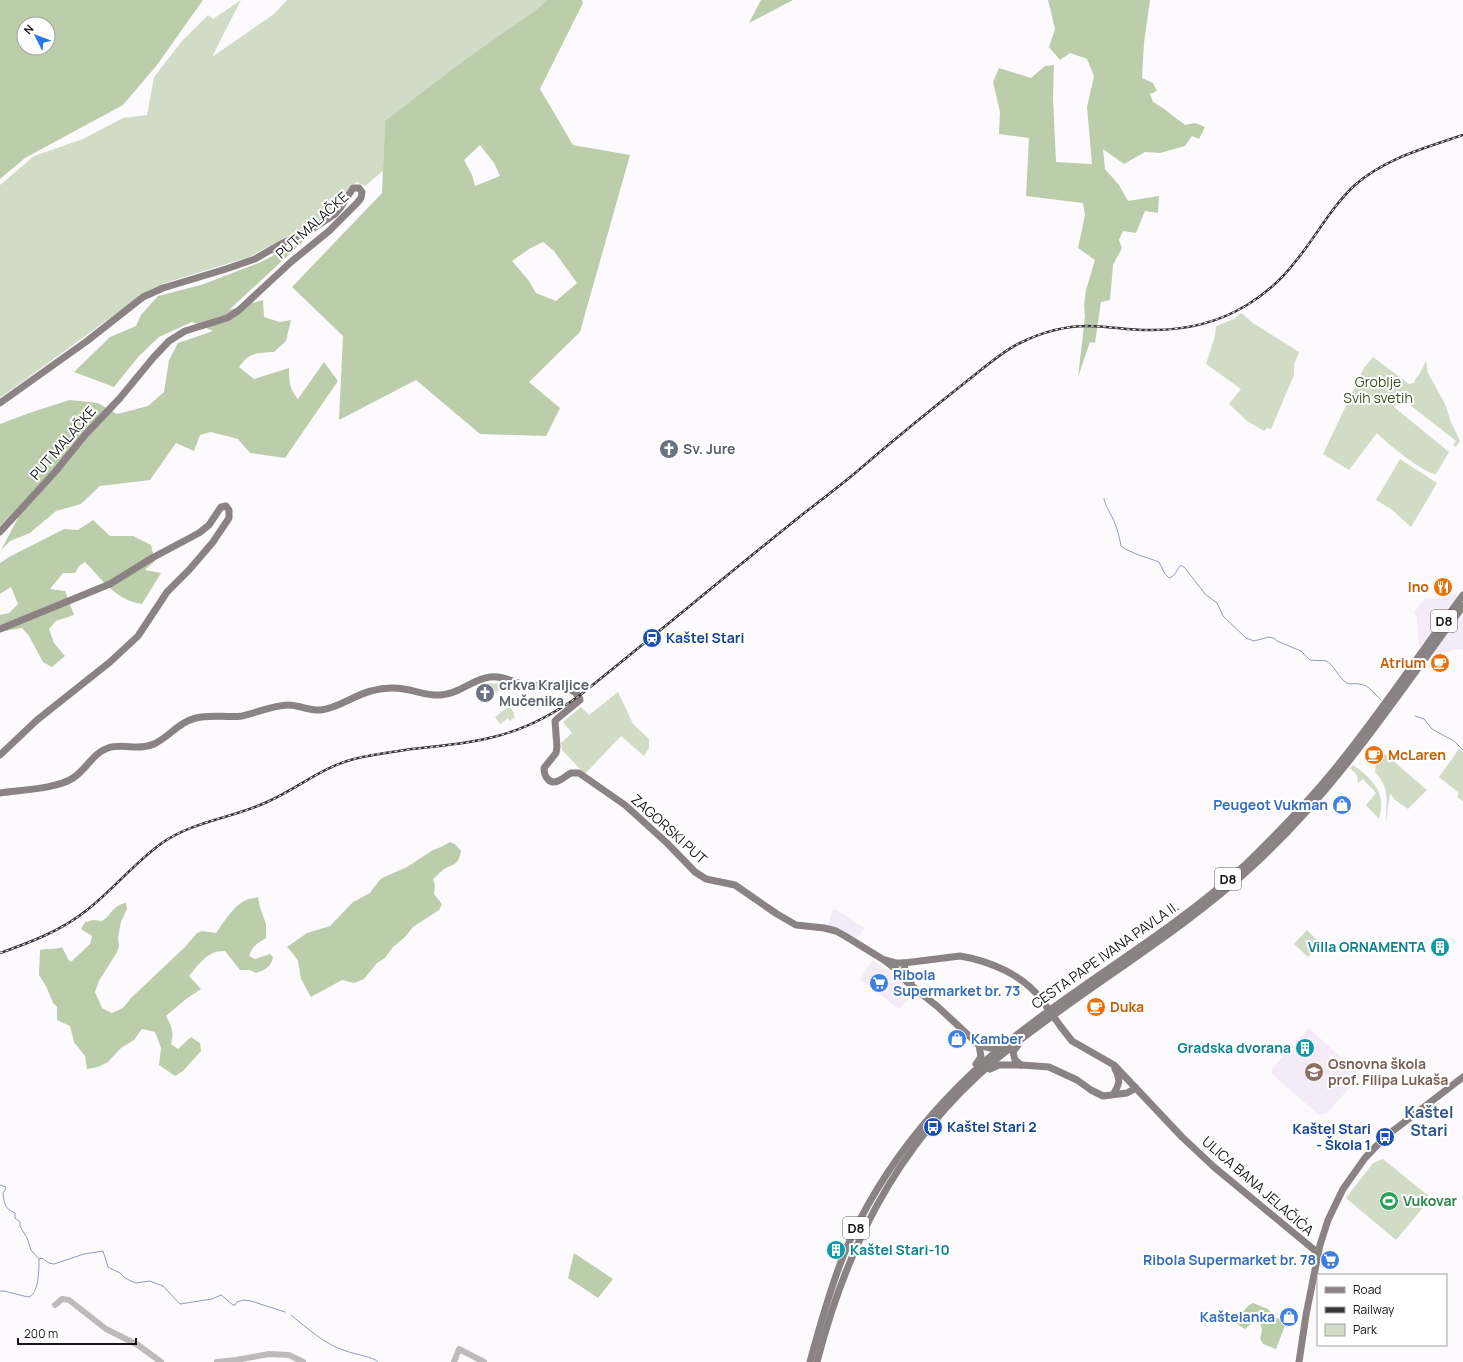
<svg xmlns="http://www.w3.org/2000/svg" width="1463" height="1362" viewBox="0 0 1463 1362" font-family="Manrope,sans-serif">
<rect width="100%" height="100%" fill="#fdfafe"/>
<g fill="#f5eaf8">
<path d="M1458 593 1454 603 1427 639 1419 648 1417 617 1414 613 1425 598 1432 599Z"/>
<path d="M1463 609V649L1453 650 1433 656 1436 646Z"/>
<path d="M833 909 837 910 865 928 855 940 827 927Z"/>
<path d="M873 960 916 992 899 1009 860 979Z"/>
<path d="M1309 1028 1359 1074V1077L1327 1113 1319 1115 1272 1074V1069Z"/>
</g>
<g fill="#d0dcc5">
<path d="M241 0 212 57 274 14 287 0H547L536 10 385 121 383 171 365 186 357 182 349 187 340 203 329 214 249 257 168 282 147 291 0 398V185L34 156 83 139 123 118 147 115 154 77 182 41 208 15 213 19Z"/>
<path d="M1241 313 1253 323 1299 352 1294 365V375L1271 429 1267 428 1264 431 1247 421 1229 404 1241 389 1206 364 1215 336 1216 326 1234 319Z"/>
<path d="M1373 357 1409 384 1414 383 1416 378 1419 375 1426 361 1428 373 1445 404 1451 422 1460 441 1456 447 1453 445 1456 441 1401 398 1394 407 1449 452 1436 474C1426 475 1385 442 1377 433L1349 470 1323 454 1364 368Z"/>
<path d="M1400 459 1437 483 1411 527 1391 509 1376 500Z"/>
<path d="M486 683 501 684C500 690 498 692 492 692L485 684Z"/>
<path d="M618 692 633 724 649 739V748L644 756 621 736 585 774 562 750 561 743 572 733 563 722 581 707 589 715Z"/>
<path d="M509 706 514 713 513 714 515 717 510 721 508 718 500 724 495 717Z"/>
<path d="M1459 749 1463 752V801L1457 797 1459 793 1439 777Z"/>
<path d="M1385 754 1427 790 1408 809 1395 800 1390 793 1386 822C1386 801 1391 789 1375 772L1376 764Z"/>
<path d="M1353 765C1373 779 1387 793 1379 819L1366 805 1376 793 1363 779 1358 783 1357 775 1350 768Z"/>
<path d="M1307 930 1321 944 1308 957 1294 944Z"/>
<path d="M1383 1159 1431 1198 1396 1240 1346 1198 1373 1163Z"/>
</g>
<g fill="#bccdac" fill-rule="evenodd">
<path d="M0 0H203L157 65 123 105 25 158 0 179ZM24 24H48V48H24Z"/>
<path d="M547 0H582L583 3 540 89 573 145 630 155 580 332 529 382 560 408 546 436 480 434 416 380 339 420 343 336 292 287 382 193 385 121 462 62 536 10ZM480 145 494 163 500 176 475 186 472 175 464 160ZM543 242 554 251 577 283 556 301 536 293 529 281 512 261 529 249Z"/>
<path d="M761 0H793L749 23Z"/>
<path d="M1048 0H1150L1144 43 1142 78 1153 83 1157 91 1150 94 1153 102 1163 108 1185 125 1195 123 1205 127 1199 139 1192 136 1185 146 1160 153 1145 152 1124 164 1103 149 1105 169 1119 185 1128 201 1159 196 1158 213 1145 211 1136 233 1123 231 1119 240 1122 248 1113 265 1110 300 1101 302 1095 343 1090 342 1078 377 1085 317 1084 306 1086 290 1095 260 1078 248 1085 215 1083 203 1026 196 1029 138 999 134 1000 112 993 82 999 68 1031 78 1045 66 1054 65 1053 98 1056 162 1092 164 1087 107 1094 76 1087 59 1070 53 1060 60 1049 47 1055 29Z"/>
<path d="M308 237 229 310 263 300 264 317 280 322 291 320 286 341 274 352C257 353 249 352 239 367L254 379 289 368C289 382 289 388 298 399L324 362 338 381 285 458 250 453 238 439 211 432 200 435 194 451 176 443 150 480 100 486 81 504 56 511 30 533 10 541 1 550 30 495 0 526V424L32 412 70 400 98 403 117 414 148 406 164 392 169 360 178 343 213 331 192 322 159 337 139 356 114 387 74 372 110 337 136 326 141 315 158 296 201 285 261 262Z"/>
<path d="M93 520 110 536H133L151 545 155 561 145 570 161 573 142 604C115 600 103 580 85 562L79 566 75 573H63L50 589 65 591 74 615 56 621 49 629 54 643 65 656 52 667 43 662 29 636 22 628 0 632V615L9 613 18 604 11 587 0 594V563L9 557 64 529 78 530Z"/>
<path d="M450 842 455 844 461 851C458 867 453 863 443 870 440 872 437 876 433 879L435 886 434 894 442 904 439 910 413 927 405 937 393 947 385 958 377 963 364 979 354 983 342 980 311 997 301 979 298 961 294 955 287 947 307 933 330 926 353 902 370 893 378 882 382 878 407 867 433 850 441 847Z"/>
<path d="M258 897 260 907 266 924V938C257 943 252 947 249 956L255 959 270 954 273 957C272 966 264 971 256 973L250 970H240L225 951C208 950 199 964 189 976L201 989 186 999 166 1016C172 1027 174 1032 171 1044L178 1049 191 1037 200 1043 201 1051 183 1071 175 1076 159 1065 161 1048 155 1032 142 1029 134 1040 121 1048 108 1062 98 1067 87 1069 85 1056 74 1042 70 1026 57 1020V1007L53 1003 46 986 39 975 40 950C48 948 54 950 62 947L68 959 71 962 90 944 92 936 81 929 85 922C88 922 91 920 94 920 96 920 99 921 101 921 110 919 111 905 126 903L127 909 121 922 118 938 119 946 117 952 99 981 95 992 102 1008 112 1013 123 1008 131 998 185 947 197 933 202 931 216 933C224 922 233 906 246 900 250 898 254 898 258 897Z"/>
<path d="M574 1253 613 1279 598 1298 568 1278Z"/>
<path d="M1253 1303 1268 1309 1275 1317 1286 1323 1276 1349 1263 1344 1260 1338C1263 1329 1263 1326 1256 1320L1245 1329 1234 1322 1248 1306Z"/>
</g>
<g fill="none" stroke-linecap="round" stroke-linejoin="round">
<g stroke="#8c9ebc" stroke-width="1">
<path d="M1104 499C1106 507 1109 511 1112 517 1117 527 1119 535 1121 546 1132 554 1146 557 1159 562L1165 574 1169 578C1176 576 1176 570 1181 565L1185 568 1205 594 1217 603 1223 616 1246 638 1254 641 1269 637 1274 638 1277 641 1301 651 1310 660C1315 661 1321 660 1326 661 1333 663 1339 679 1347 683 1351 685 1355 683 1359 684 1370 685 1373 693 1381 700"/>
<path d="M1415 716 1424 719 1432 729 1454 741 1463 750"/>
<path d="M0 1185 6 1187 5 1190 3 1193C4 1203 5 1209 15 1213V1218L20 1222V1226L27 1238 31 1250 39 1259"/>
<path d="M0 1291H4L28 1297C39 1295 39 1269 39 1259L42 1258 49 1263 54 1264 84 1254 103 1251 108 1267 120 1273 125 1278 131 1281 136 1283 150 1281 163 1286 180 1304 212 1299 221 1295 233 1305H235L237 1302 244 1300 251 1301 285 1312"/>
<path d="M291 1315C308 1329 326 1345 346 1351 353 1354 375 1357 378 1362"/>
</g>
<g stroke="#beb9ba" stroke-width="6">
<path d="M55 1305 62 1299 69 1300 106 1329 138 1345 161 1362"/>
<path d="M217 1362 236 1360 269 1354 289 1355 303 1362"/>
<path d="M454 1362 459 1349 484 1362"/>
</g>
<g stroke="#8b8283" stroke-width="7">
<path d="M0 403 87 341 143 297 163 288 226 269 255 259 279 245 312 229 335 214 341 207 353 188H359L362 192 361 198 357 203 329 231 291 262 238 311 227 318 185 331 169 341 153 358 120 398 85 435 55 472 0 532"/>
<path d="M0 629 110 584 152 558 199 533 209 525 221 507 226 506 229 510V518L213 542 189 570 167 592 138 636 110 662 37 720 0 755"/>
<path d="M0 793C19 790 57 789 73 778 86 770 93 753 108 748 123 743 139 751 154 744 169 737 179 722 196 718 211 714 227 718 242 716 256 713 274 705 288 705 299 705 310 711 321 710 339 708 354 695 371 691 381 688 393 687 404 689 417 691 428 696 441 695 459 694 473 679 490 677 503 675 514 683 526 685 540 687 576 682 580 700L558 718 555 721 557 747 556 753 544 768C544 777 550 786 560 780 564 778 567 775 571 773H579L625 805 667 843 695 872 706 879 735 885 777 914 796 925 824 928 836 931 845 936 884 960 897 970 907 982 938 1007 979 1045 990 1048 1006 1042"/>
<path d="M886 960 896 963H904L960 956C990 961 1023 975 1041 999"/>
<path d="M904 963 905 970 911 982"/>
<path d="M1061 1027 1072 1041 1114 1065 1182 1137 1214 1167 1318 1253"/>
<path d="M1018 1045 1013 1052 1015 1060 1021 1065"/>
<path d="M976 1064 981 1057 979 1045"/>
<path d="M990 1069 999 1065H1022L1049 1067 1077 1080 1091 1090 1103 1096 1127 1093 1136 1088"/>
<path d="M1115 1091C1120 1083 1120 1078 1115 1069"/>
<path d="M810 1362C820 1325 830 1289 844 1254 883 1161 951 1083 1031 1024 1102 970 1180 925 1246 864 1277 834 1307 803 1334 770 1380 714 1420 653 1463 595"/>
<path d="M817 1362C850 1233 908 1127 1015 1044 1094 982 1182 932 1255 864 1337 788 1398 695 1463 606"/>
<path d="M1299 1362 1306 1315 1320 1245 1328 1220 1343 1189 1365 1158 1385 1137 1463 1077"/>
</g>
<defs>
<path id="rail" d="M0 953C31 942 61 931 87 910 113 890 134 863 162 843 193 821 233 818 267 802 297 789 322 767 354 759 373 754 392 752 412 749 441 746 473 743 501 735 530 727 555 713 579 696 654 636 728 574 803 514 820 501 837 488 854 474 891 442 929 411 967 381 984 368 1001 352 1020 343 1042 332 1064 326 1088 326 1110 326 1131 331 1153 330 1185 330 1219 322 1247 305 1265 294 1282 279 1295 262 1316 237 1331 207 1355 185 1386 158 1425 148 1463 135"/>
</defs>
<use href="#rail" stroke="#373537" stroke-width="2.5"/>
<use href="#rail" stroke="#fff" stroke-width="1" stroke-dasharray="3" stroke-linecap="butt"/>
<path stroke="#8b8283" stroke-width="7" d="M1041 999 1061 1027"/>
</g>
<defs>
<symbol id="church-disc" viewBox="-11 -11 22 22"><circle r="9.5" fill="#6b7280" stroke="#fff"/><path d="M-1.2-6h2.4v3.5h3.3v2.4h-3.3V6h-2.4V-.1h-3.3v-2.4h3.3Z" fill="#fff"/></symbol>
<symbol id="restaurant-disc" viewBox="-11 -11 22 22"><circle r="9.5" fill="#e8710a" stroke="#fff"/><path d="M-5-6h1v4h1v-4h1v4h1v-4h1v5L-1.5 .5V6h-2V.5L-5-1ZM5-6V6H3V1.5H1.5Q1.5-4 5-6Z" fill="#fff"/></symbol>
<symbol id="station-disc" viewBox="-11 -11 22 22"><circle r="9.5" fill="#1a4fb4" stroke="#fff"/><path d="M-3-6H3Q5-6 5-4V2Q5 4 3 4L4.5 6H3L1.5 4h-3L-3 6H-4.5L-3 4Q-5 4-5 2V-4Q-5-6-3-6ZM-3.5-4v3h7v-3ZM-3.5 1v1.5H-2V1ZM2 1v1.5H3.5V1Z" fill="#fff"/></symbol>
<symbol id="cafe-disc" viewBox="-11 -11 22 22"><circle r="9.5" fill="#e8710a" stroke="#fff"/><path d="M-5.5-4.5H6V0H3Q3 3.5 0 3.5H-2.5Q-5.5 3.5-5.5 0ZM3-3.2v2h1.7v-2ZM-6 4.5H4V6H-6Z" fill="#fff"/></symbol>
<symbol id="shop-disc" viewBox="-11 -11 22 22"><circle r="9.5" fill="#3f7fe0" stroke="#fff"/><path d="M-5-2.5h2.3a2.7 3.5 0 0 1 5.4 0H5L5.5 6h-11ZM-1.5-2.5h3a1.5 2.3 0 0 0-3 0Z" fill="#fff"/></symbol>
<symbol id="building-disc" viewBox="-11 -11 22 22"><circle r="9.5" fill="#0f9aa8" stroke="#fff"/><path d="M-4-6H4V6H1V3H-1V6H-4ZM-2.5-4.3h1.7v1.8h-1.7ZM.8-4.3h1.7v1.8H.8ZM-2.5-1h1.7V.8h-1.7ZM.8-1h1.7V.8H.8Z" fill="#fff"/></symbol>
<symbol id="supermarket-disc" viewBox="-11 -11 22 22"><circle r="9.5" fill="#3f7fe0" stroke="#fff"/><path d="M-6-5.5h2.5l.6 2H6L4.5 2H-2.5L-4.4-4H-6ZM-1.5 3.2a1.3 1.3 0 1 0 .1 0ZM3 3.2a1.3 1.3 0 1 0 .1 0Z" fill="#fff"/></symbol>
<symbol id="school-disc" viewBox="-11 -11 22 22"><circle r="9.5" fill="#8d6e63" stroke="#fff"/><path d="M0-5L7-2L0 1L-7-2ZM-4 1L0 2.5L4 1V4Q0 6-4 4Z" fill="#fff"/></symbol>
<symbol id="bus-disc" viewBox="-11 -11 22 22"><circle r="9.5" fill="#1a4fb4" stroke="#fff"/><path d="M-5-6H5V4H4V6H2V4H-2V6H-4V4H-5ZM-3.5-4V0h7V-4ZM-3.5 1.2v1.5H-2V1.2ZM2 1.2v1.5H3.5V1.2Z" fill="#fff"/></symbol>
<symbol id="stadium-disc" viewBox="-11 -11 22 22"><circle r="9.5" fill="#2e9e5b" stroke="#fff"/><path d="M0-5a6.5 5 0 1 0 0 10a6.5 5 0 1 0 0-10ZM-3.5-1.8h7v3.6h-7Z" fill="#fff"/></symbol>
</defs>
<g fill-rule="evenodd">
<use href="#church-disc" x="658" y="438" width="22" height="22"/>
<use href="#restaurant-disc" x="1432" y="576" width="22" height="22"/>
<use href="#station-disc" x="641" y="627" width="22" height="22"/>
<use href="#cafe-disc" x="1429" y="652" width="22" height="22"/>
<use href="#church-disc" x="474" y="682" width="22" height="22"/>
<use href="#cafe-disc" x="1363" y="744" width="22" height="22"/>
<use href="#shop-disc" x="1331" y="794" width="22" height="22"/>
<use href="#building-disc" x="1429" y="936" width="22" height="22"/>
<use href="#supermarket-disc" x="868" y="972" width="22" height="22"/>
<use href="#cafe-disc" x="1085" y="996" width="22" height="22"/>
<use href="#shop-disc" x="946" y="1028" width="22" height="22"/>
<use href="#building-disc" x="1294" y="1037" width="22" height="22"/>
<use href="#school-disc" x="1303" y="1061" width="22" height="22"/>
<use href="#bus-disc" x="922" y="1116" width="22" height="22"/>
<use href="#bus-disc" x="1374" y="1126" width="22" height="22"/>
<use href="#stadium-disc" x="1378" y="1190" width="22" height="22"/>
<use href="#building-disc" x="825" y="1239" width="22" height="22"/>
<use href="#supermarket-disc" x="1319" y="1249" width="22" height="22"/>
<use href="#shop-disc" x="1278" y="1306" width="22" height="22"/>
</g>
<g text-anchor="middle" stroke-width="4" stroke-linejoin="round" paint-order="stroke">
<g fill="#fff" stroke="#5d5b5d" stroke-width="1">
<rect x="1431" y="610" width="26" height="22" rx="3"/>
<rect x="1215" y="868" width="26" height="22" rx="3"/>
<rect x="843" y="1217" width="26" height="22" rx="3"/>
</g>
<g font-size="13" font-weight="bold" fill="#171517">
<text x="1444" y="626">D8</text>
<text x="1228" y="884">D8</text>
<text x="856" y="1233">D8</text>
</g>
<g font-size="14" fill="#171517" stroke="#fff">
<text transform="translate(312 225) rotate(-42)" y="5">PUT MALAČKE</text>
<text transform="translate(63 443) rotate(-49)" y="5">PUT MALAČKE</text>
<text transform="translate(669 829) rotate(42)" y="5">ZAGORSKI PUT</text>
<text transform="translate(1105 955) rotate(-35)" y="5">CESTA PAPE IVANA PAVLA II.</text>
<text transform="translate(1258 1186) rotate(41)" y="5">ULICA BANA JELAČIĆA</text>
</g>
<g font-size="14" fill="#384e1e" stroke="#fff">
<text x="1378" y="387">Groblje<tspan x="1378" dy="16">Svih svetih</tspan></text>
</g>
<g font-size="14" font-weight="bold" fill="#5b616d" stroke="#fff" text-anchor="start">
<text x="683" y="454">Sv. Jure</text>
<text x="499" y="690">crkva Kraljice<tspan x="499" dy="16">Mučenika</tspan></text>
</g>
<g font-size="14" font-weight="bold" fill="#c56008" stroke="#fff" text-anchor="end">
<text x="1429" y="592">Ino</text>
<text x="1426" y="668">Atrium</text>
<text x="1388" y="760" text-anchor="start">McLaren</text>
<text x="1110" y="1012" text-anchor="start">Duka</text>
</g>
<g font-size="14" font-weight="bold" fill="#164399" stroke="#fff" text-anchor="start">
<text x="666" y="643">Kaštel Stari</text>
<text x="947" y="1132">Kaštel Stari 2</text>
<text x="1371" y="1134" text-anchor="end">Kaštel Stari<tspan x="1371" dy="16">- Škola 1</tspan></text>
</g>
<g font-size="14" font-weight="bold" fill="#366cbe" stroke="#fff" text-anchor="end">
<text x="1328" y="810">Peugeot Vukman</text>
<text x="893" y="980" text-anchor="start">Ribola<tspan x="893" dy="16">Supermarket br. 73</tspan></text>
<text x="971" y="1044" text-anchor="start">Kamber</text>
<text x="1316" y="1265">Ribola Supermarket br. 78</text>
<text x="1275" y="1322">Kaštelanka</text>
</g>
<g font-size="14" font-weight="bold" fill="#0d838f" stroke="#fff" text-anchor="end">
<text x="1426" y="952">Villa ORNAMENTA</text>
<text x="1291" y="1053">Gradska dvorana</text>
<text x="850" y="1255" text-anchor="start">Kaštel Stari-10</text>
</g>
<g font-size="14" font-weight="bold" fill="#785e54" stroke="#fff" text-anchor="start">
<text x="1328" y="1069">Osnovna škola<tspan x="1328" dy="16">prof. Filipa Lukaša</tspan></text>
</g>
<g font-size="14" font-weight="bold" fill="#27864d" stroke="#fff" text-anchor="start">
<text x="1403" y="1206">Vukovar</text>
</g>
<g font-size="16" font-weight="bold" fill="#2f578d" stroke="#fff">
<text x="1429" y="1118">Kaštel<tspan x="1429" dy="18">Stari</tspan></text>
</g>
</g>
<rect x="1317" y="1274" width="130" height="72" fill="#ffffff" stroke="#a2a1a2"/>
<rect x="1325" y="1287" width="20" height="6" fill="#8b8283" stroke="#a2a1a2"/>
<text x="1353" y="1294" font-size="12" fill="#171517">Road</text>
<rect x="1325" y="1307" width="20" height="6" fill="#373537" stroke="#a2a1a2"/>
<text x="1353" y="1314" font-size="12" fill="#171517">Railway</text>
<rect x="1325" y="1324" width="20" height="12" fill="#d0dcc5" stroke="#a2a1a2"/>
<text x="1353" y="1334" font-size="12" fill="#171517">Park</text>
<g transform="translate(36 36) rotate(312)"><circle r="19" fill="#ffffff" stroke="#a2a1a2"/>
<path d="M0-3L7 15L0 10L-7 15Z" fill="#267be6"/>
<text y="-6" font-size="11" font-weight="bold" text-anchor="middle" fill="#171517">N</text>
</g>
<path d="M18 1338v6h118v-6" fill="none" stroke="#171517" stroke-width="2"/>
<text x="24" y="1338" font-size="12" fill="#171517" stroke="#ffffff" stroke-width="3" paint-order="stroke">200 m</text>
</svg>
